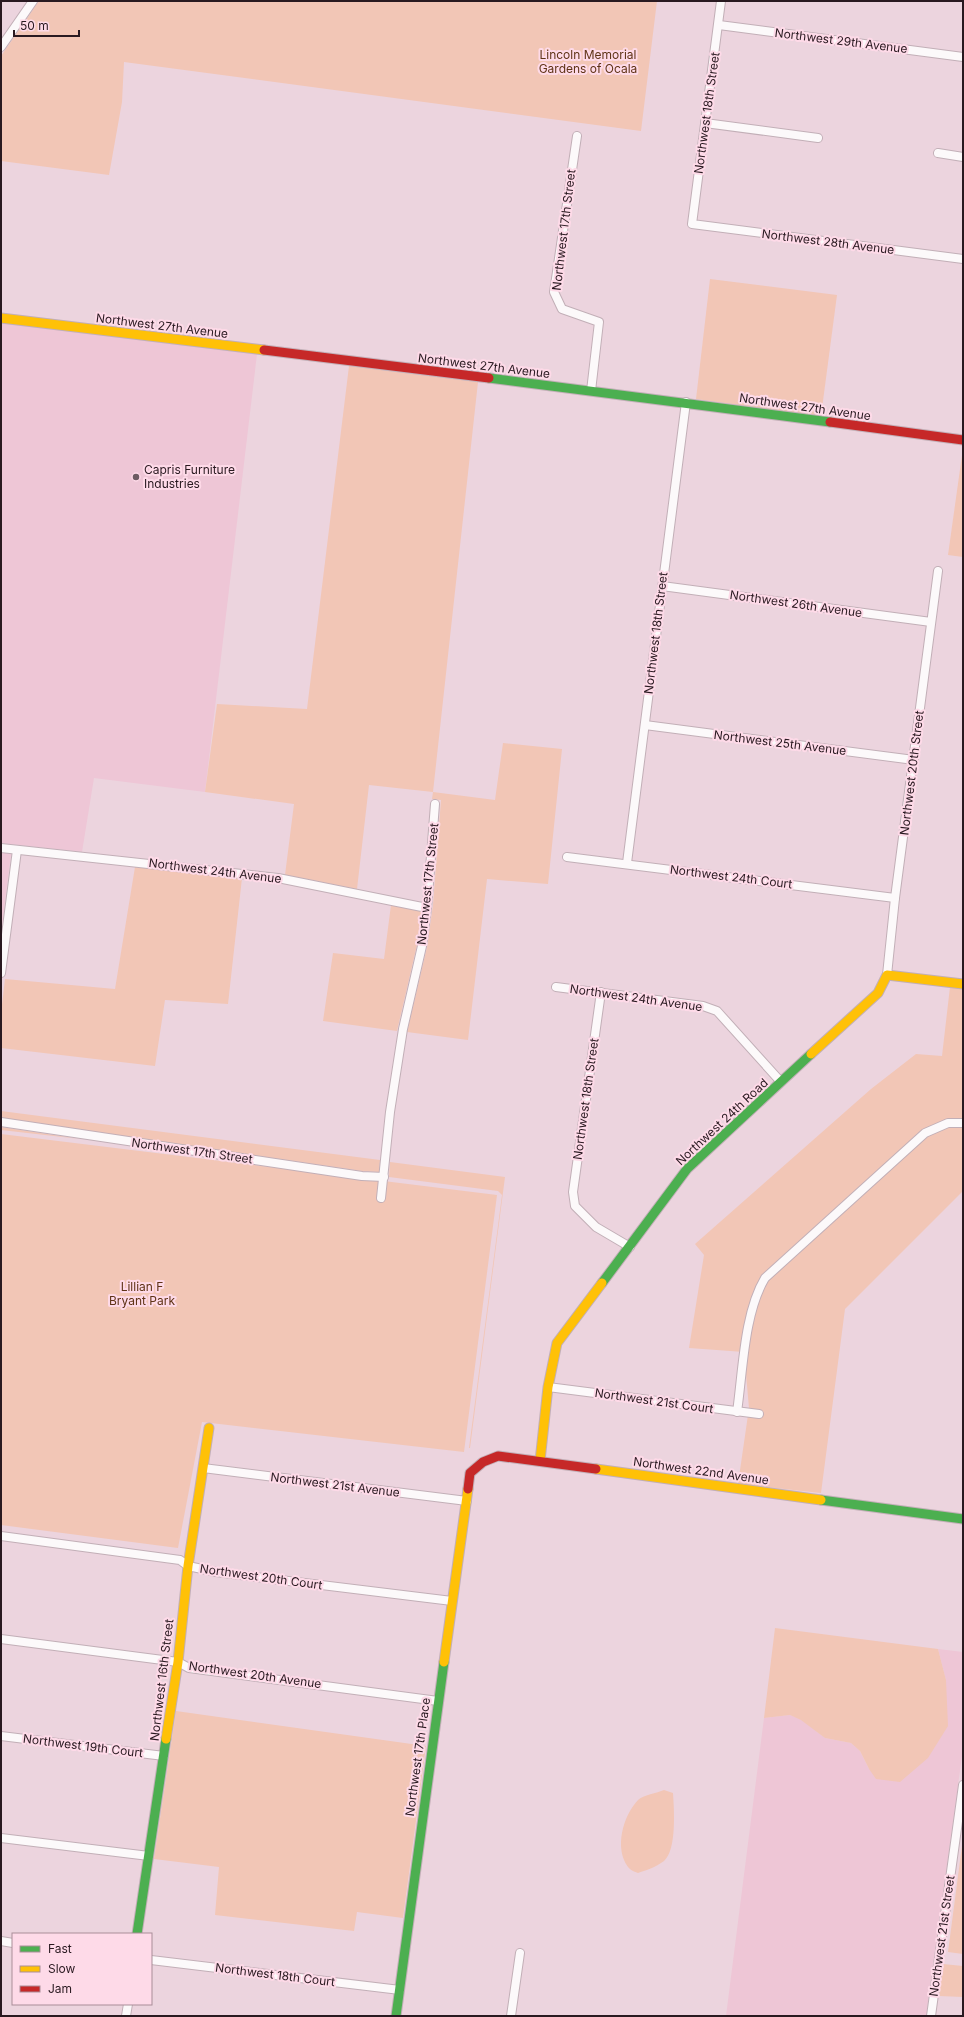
<svg xmlns="http://www.w3.org/2000/svg" width="964" height="2017" viewBox="0 0 964 2017" font-family="Inter,sans-serif">
<rect width="100%" height="100%" fill="#ecd4de"/>
<g fill="#eec6d6">
<path d="M1 323 257 354 205 792 94 778 82 852 1 843Z"/>
<path d="M1 852 11 854 1 933Z"/>
<path d="M938 1649 963 1652V1749L926 2016H726L764 1718 790 1715 801 1719 825 1738 851 1743 860 1751 869 1769 946 1680Z"/>
</g>
<g fill="#f2c6b6">
<path d="M39 1H657L641 131 124 62 122 102 109 175 1 161V56Z"/>
<path d="M710 279 837 295 821 416 696 399Z"/>
<path d="M349 366 478 382 433 792 495 800 503 743 562 749 548 884 487 879 468 1040 407 1032 427 947 433 905 441 800 432 799 433 792 369 785 357 889 285 875 294 804 205 792 217 704 307 709Z"/>
<path d="M963 448V557L948 555Z"/>
<path d="M135 867 242 878 228 1004 165 1000 155 1066 1 1048V1013L5 979 115 989Z"/>
<path d="M391 905 422 911 417 945 397 1031 323 1021 333 953 384 959Z"/>
<path d="M950 987 963 988V1191L845 1309 821 1493 738 1484 749 1408 744 1352 689 1348 704 1255 695 1244 871 1089 916 1054 942 1056Z"/>
<path d="M1 1111 380 1160 379 1172 362 1171 1 1118Z"/>
<path d="M1 1127 80 1139 1 1130Z"/>
<path d="M1 1134 497 1195 464 1452 202 1422 178 1548 1 1525Z"/>
<path d="M390 1162 505 1177 470 1448H469L502 1195 498 1191 389 1177Z"/>
<path d="M775 1628 938 1649 946 1680 948 1726 928 1758 900 1782 876 1779 869 1769 860 1751 851 1743 825 1738 801 1720 790 1715 764 1718Z"/>
<path d="M176 1711 426 1746 403 1918 357 1912 354 1931 215 1915 219 1867 154 1859Z"/>
<path d="M664 1790 673 1793C674 1809 677 1850 664 1861 656 1867 647 1870 638 1873 635 1872 630 1870 628 1867 614 1848 623 1816 638 1800 643 1795 657 1793 664 1790Z"/>
<path d="M963 1838V1954L948 1952Z"/>
<path d="M943 1964 963 1966V1997L939 1996Z"/>
</g>
<g fill="none" stroke-linecap="round" stroke-linejoin="round">
<defs>
<g id="street">
<path d="M721 1 692 224 963 259"/>
<path d="M719 25 963 57"/>
<path d="M1 47 33 1"/>
<path d="M705 123 818 138"/>
<path d="M577 136 554 292 562 309 599 322 591 391"/>
<path d="M938 153 963 157"/>
<path d="M662 586 931 622"/>
<path d="M645 725 914 760"/>
<path d="M1 848 278 878 427 908"/>
<path d="M567 857 895 898"/>
<path d="M627 863 686 402"/>
<path d="M1 973 17 850"/>
<path d="M887 975 895 898 938 571"/>
<path d="M556 987 703 1006 717 1011 781 1082"/>
<path d="M601 992 573 1192 575 1206 596 1227 630 1247"/>
<path d="M1 1122 362 1176 384 1177"/>
<path d="M381 1198 390 1112 403 1029 422 946 427 908 435 804"/>
<path d="M548 1387 759 1414"/>
<path d="M737 1412C743 1370 744 1313 765 1278L925 1133 948 1123H963"/>
<path d="M203 1468 467 1501"/>
<path d="M1 1536 180 1560 188 1566 216 1572 452 1601"/>
<path d="M1 1639 178 1662 189 1668 438 1701"/>
<path d="M1 1736 164 1756"/>
<path d="M1 1838 149 1856"/>
<path d="M1 1941 13 1943"/>
<path d="M151 1960 400 1990"/>
<path d="M126 2016 128 2004"/>
<path d="M511 2016 520 1953"/>
<path d="M931 2016 963 1785"/>
</g>
<g id="fast">
<path d="M489 378 830 422"/>
<path d="M602 1283 687 1169 811 1054"/>
<path d="M821 1500 963 1519"/>
<path d="M137 1934 166 1739"/>
<path d="M396 2016 444 1662"/>
</g>
<g id="slow">
<path d="M1 318 264 350"/>
<path d="M811 1054 878 993 887 975 963 984"/>
<path d="M540 1461 548 1387 557 1343 602 1283"/>
<path d="M596 1469 821 1500"/>
<path d="M444 1662 468 1489"/>
<path d="M166 1739 178 1662 188 1566 209 1428"/>
</g>
<g id="jam">
<path d="M264 350 489 378"/>
<path d="M830 422 963 440"/>
<path d="M468 1489 470 1473 483 1462 498 1456 596 1469"/>
</g>
</defs>
<use href="#street" stroke="#c2afb7" stroke-width="10"/>
<use href="#fast" stroke="#c2afb7" stroke-width="11"/>
<use href="#slow" stroke="#c2afb7" stroke-width="11"/>
<use href="#jam" stroke="#c2afb7" stroke-width="11"/>
<use href="#street" stroke="#fcf9fa" stroke-width="8"/>
<use href="#fast" stroke="#4caf50" stroke-width="9"/>
<use href="#slow" stroke="#ffc107" stroke-width="9"/>
<use href="#jam" stroke="#c62828" stroke-width="9"/>
</g>
<circle fill="#6d5a62" stroke="#fedae8" stroke-width="1.5" cx="136" cy="477" r="4"/>
<g text-anchor="middle" stroke-width="4" stroke-linejoin="round" paint-order="stroke">
<g font-size="12" fill="#291920" stroke="#fedae8">
<text transform="translate(841 41) rotate(7)" y="4">Northwest 29th Avenue</text>
<text transform="translate(707 113) rotate(-82)" y="4">Northwest 18th Street</text>
<text transform="translate(564 230) rotate(-83)" y="4">Northwest 17th Street</text>
<text transform="translate(828 242) rotate(7)" y="4">Northwest 28th Avenue</text>
<text transform="translate(162 326) rotate(7)" y="4">Northwest 27th Avenue</text>
<text transform="translate(484 366) rotate(7)" y="4">Northwest 27th Avenue</text>
<text transform="translate(805 407) rotate(8)" y="4">Northwest 27th Avenue</text>
<text transform="translate(796 604) rotate(8)" y="4">Northwest 26th Avenue</text>
<text transform="translate(656 633) rotate(-83)" y="4">Northwest 18th Street</text>
<text transform="translate(780 743) rotate(7)" y="4">Northwest 25th Avenue</text>
<text transform="translate(912 773) rotate(-83)" y="4">Northwest 20th Street</text>
<text transform="translate(215 871) rotate(7)" y="4">Northwest 24th Avenue</text>
<text transform="translate(731 877) rotate(7)" y="4">Northwest 24th Court</text>
<text transform="translate(428 884) rotate(-84)" y="4">Northwest 17th Street</text>
<text transform="translate(636 998) rotate(8)" y="4">Northwest 24th Avenue</text>
<text transform="translate(586 1099) rotate(-82)" y="4">Northwest 18th Street</text>
<text transform="translate(722 1122) rotate(-43)" y="4">Northwest 24th Road</text>
<text transform="translate(192 1151) rotate(8)" y="4">Northwest 17th Street</text>
<text transform="translate(654 1401) rotate(8)" y="4">Northwest 21st Court</text>
<text transform="translate(701 1471) rotate(8)" y="4">Northwest 22nd Avenue</text>
<text transform="translate(335 1485) rotate(7)" y="4">Northwest 21st Avenue</text>
<text transform="translate(261 1577) rotate(8)" y="4">Northwest 20th Court</text>
<text transform="translate(255 1675) rotate(8)" y="4">Northwest 20th Avenue</text>
<text transform="translate(162 1680) rotate(-83)" y="4">Northwest 16th Street</text>
<text transform="translate(83 1746) rotate(7)" y="4">Northwest 19th Court</text>
<text transform="translate(418 1757) rotate(-82)" y="4">Northwest 17th Place</text>
<text transform="translate(942 1936) rotate(-82)" y="4">Northwest 21st Street</text>
<text transform="translate(275 1975) rotate(7)" y="4">Northwest 18th Court</text>
</g>
<g font-size="12" fill="#5f3316" stroke="#fedae8">
<text x="588" y="59">Lincoln Memorial<tspan x="588" dy="14">Gardens of Ocala</tspan></text>
<text x="142" y="1291">Lillian F<tspan x="142" dy="14">Bryant Park</tspan></text>
</g>
<g font-size="12" fill="#291920" stroke="#fedae8" text-anchor="start">
<text x="144" y="474">Capris Furniture<tspan x="144" dy="14">Industries</tspan></text>
</g>
</g>
<rect width="964" height="2017" fill="none" stroke="#291920" stroke-width="4"/>
<rect x="12" y="1933" width="140" height="72" fill="#fedae8" stroke="#a98d98"/>
<rect x="20" y="1946" width="20" height="6" fill="#4caf50" stroke="#a98d98"/>
<text x="48" y="1953" font-size="12" fill="#291920">Fast</text>
<rect x="20" y="1966" width="20" height="6" fill="#ffc107" stroke="#a98d98"/>
<text x="48" y="1973" font-size="12" fill="#291920">Slow</text>
<rect x="20" y="1986" width="20" height="6" fill="#c62828" stroke="#a98d98"/>
<text x="48" y="1993" font-size="12" fill="#291920">Jam</text>
<path d="M14 30v6h65v-6" fill="none" stroke="#291920" stroke-width="2"/>
<text x="20" y="30" font-size="12" fill="#291920" stroke="#fedae8" stroke-width="3" paint-order="stroke">50 m</text>
</svg>
